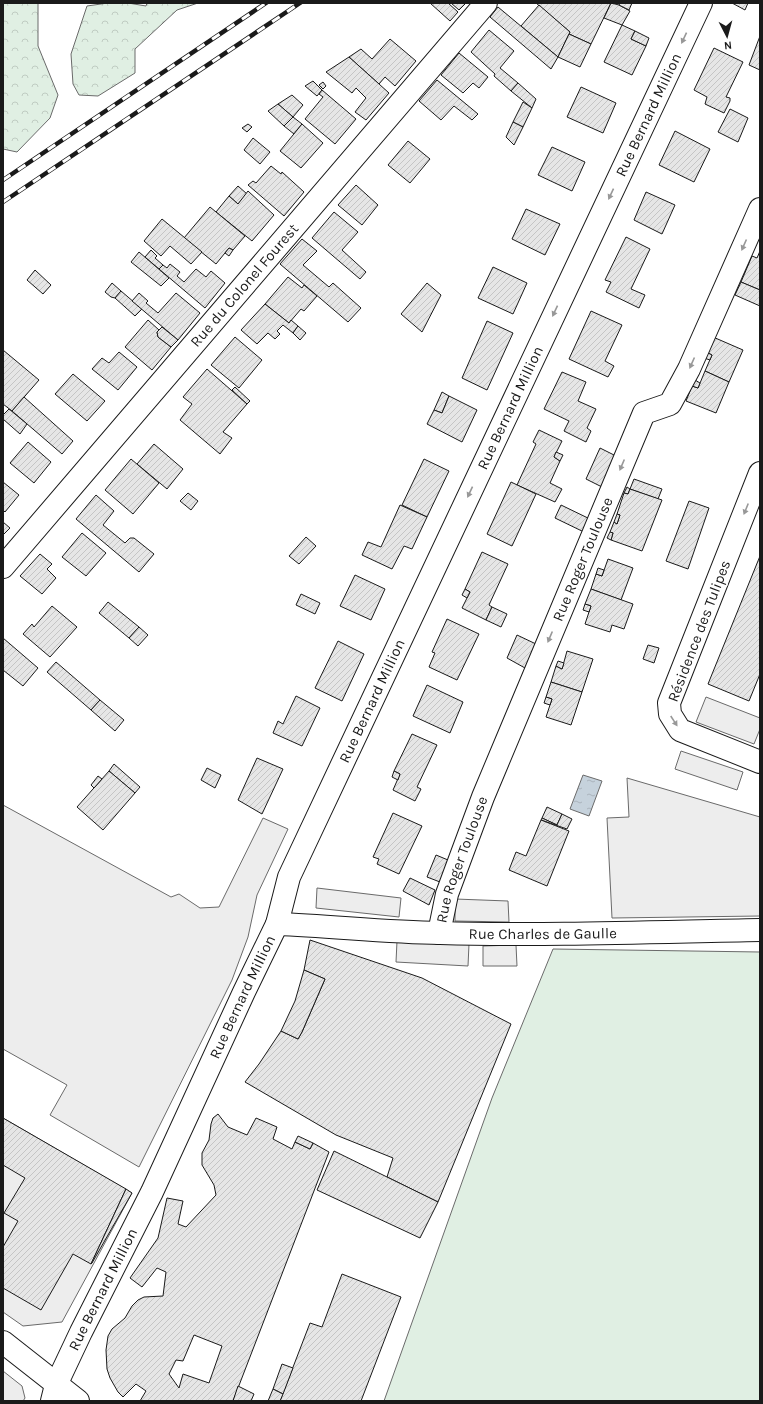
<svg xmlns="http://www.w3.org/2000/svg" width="763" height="1404" viewBox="0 0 763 1404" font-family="Karla,sans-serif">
<defs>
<pattern id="forest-crowns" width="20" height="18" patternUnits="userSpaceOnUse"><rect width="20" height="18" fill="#e0efe3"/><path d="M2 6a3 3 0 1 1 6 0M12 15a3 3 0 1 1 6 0" fill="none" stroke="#c0ccc2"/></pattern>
<pattern id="water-ripples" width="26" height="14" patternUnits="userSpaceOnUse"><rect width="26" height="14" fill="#c6d2dc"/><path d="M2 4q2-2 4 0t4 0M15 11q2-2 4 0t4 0" fill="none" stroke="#aab4bc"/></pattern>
<pattern id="building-hatch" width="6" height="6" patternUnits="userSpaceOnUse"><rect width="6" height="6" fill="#e6e6e6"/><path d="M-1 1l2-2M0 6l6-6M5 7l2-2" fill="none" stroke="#c5c5c5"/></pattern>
</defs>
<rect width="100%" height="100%" fill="#fff"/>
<g fill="url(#forest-crowns)" stroke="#6a6a6a">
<path d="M3 3H38V46L58 95 50 118 17 152 3 149Z"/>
<path d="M108 3H128L146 6 147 3H198L177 10 135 49V73L98 96 79 95 73 84 71 54 87 6Z"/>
</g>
<path fill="#e0efe3" stroke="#6a6a6a" d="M553 949 760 952V1401H384L492 1098Z"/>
<g fill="#ededed" stroke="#6a6a6a">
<path d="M706 697 760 718V729L754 744 696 722Z"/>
<path d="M681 751 743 772 737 790 675 769Z"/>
<path d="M627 778 760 817V916L612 918 607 818 629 817Z"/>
<path d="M3 805 171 897 179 894 200 908 219 907 263 818 288 829 257 895 248 937 232 980 139 1167 50 1115 67 1085 3 1049Z"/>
<path d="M317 888 401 898 399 917 316 908Z"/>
<path d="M455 899 508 901 509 922 455 921Z"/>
<path d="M397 941 469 944 468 966 396 962Z"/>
<path d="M516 945 517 966H483V946Z"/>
<path d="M3 1118 132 1193 62 1322 23 1326 3 1312Z"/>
<path d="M3 1371 22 1386 25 1398 23 1401H3Z"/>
</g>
<path fill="url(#water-ripples)" stroke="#6a6a6a" d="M583 775 602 781 589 816 570 809Z"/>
<g fill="url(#building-hatch)" stroke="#1a1a1a" fill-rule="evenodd">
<path d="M430 3H448L458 12 450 21Z"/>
<path d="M451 3H466L459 10Z"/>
<path d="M536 3H611L591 44 569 34 570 32Z"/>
<path d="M611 3 619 5 630 11 622 25 604 18Z"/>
<path d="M620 3H632L629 10 619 5Z"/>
<path d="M732 3H748L745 10Z"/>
<path d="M539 5 570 32 558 57 521 26Z"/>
<path d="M498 7 558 57 551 69 490 17Z"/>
<path d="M622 25 635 31 631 39 646 46 632 75 604 62Z"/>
<path d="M489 30 514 51 500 68 518 83 511 91 494 76 495 74 471 52Z"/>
<path d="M635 31 649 38 646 46 631 39Z"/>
<path d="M569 34 591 44 580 67 558 57Z"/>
<path d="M760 36V70L749 65Z"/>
<path d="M390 39 416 61 395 86 385 77 379 84 349 57 361 49 372 59Z"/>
<path d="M714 48 743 62 726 97 730 98V101L724 113 705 104 707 97 694 90Z"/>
<path d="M459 53 488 77 479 88 473 83 463 93 441 75Z"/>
<path d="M349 57 389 93 366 120 355 112 366 98 356 88 352 93 326 72Z"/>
<path d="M437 80 478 114 472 120 454 106 441 120 419 101Z"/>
<path d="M313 81 322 90 317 96 305 86Z"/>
<path d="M323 82 326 86 323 89 319 85Z"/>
<path d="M518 83 536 99 532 108 511 91Z"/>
<path d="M581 87 616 103 603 133 567 117Z"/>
<path d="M322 90 356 119 335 144 305 119 323 97 319 94Z"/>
<path d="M292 95 303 105 293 117 278 104Z"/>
<path d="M523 102 532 108 523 127 513 122Z"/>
<path d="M278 104 293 117 284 126 268 111Z"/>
<path d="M730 109 748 118 738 142 718 132Z"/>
<path d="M293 117 302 124 294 134 284 126Z"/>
<path d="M513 122 523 127 514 145 506 137Z"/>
<path d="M248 124 252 127 247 132 242 128Z"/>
<path d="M302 124 323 143 301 168 280 151Z"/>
<path d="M675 131 710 149 694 182 659 165Z"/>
<path d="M253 138 270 152 260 164 244 150Z"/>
<path d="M408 141 430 159 410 183 388 165Z"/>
<path d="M552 147 585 162 572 191 538 175Z"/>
<path d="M271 166 281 174 282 172 304 192 284 216 248 185 253 181 256 183Z"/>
<path d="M356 185 378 205 362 225 338 205Z"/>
<path d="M238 186 247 194 238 204 229 196Z"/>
<path d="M248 191 274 215 252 241 216 212 229 196 238 204Z"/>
<path d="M646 192 675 205 662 234 634 220Z"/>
<path d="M210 207 245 236 233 250 229 248 216 264 184 238Z"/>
<path d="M526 209 560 224 545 255 512 239Z"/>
<path d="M334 212 358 232 342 250 366 272 360 279 312 238Z"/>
<path d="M162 219 202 252 191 264 170 246 161 256 144 241Z"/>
<path d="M626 237 650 249 631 289 645 295 639 308 606 292 611 282 605 280Z"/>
<path d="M302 239 317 251 303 265 329 287 333 283 361 308 348 322 280 264Z"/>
<path d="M229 248 233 250 229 256 225 253Z"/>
<path d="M151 250 157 256 155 258 163 265 159 269 145 257Z"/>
<path d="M760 251V290L741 282 752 256 757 258Z"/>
<path d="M139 252 169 278 161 286 131 262Z"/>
<path d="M170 264 180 272 177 276 184 282 196 269 206 277 211 271 225 283 205 308 159 269 163 265 167 268Z"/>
<path d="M493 267 527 283 513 314 478 298Z"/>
<path d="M35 270 51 285 43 294 27 280Z"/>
<path d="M288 277 302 288 304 285 317 296 304 311 301 309 289 323 265 304Z"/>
<path d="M741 282 760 290V306L735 295Z"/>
<path d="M112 283 121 291 115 298 111 297 105 292Z"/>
<path d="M427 283 441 295 422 332 401 314Z"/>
<path d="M121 291 142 309 135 316 115 298Z"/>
<path d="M139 293 148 301 146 303 158 313 176 293 200 313 178 340 132 301Z"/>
<path d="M265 304 289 323 291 320 298 326 293 333 283 325 277 331 280 334 275 339 268 333 257 344 241 330Z"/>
<path d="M591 311 622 325 605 361 614 366 608 377 569 359Z"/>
<path d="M148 320 159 330 157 332 158 337 171 347 152 370 125 347Z"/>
<path d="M487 321 513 333 487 390 462 378Z"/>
<path d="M298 326 306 333 300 340 293 333Z"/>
<path d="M162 327 178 340 171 347 158 337 157 332Z"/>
<path d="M235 337 262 360 239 388 211 365Z"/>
<path d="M713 337 743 350 729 382 705 371 712 355 706 352Z"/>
<path d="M3 350 39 380 12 411 3 404Z"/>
<path d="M119 352 137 367 118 390 92 369 102 358 109 363Z"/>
<path d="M706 352 712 355 710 360 704 358Z"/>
<path d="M207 369 247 404 223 432 232 438 220 454 180 420 192 404 183 397Z"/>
<path d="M705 371 729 382 716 413 686 401 692 386 698 388Z"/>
<path d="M562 372 586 382 578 401 596 409 587 428 591 431 586 442 564 431 569 421 544 409Z"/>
<path d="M73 374 105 401 87 421 55 394Z"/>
<path d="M695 380 700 383 698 388 692 386Z"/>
<path d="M235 387 250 401 247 404 232 390Z"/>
<path d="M442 392 449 396 442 413 434 410Z"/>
<path d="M449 396 477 410 462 442 427 424 434 410 442 413Z"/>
<path d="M24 397 73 441 62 454 12 411Z"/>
<path d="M9 409 27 424 20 434 3 419V415Z"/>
<path d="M539 430 562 441 554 457 560 461 550 483 562 489 555 502 517 485 536 444 533 442Z"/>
<path d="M28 442 51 462 34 483 10 463Z"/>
<path d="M154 444 183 469 167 489 137 464Z"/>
<path d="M600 448 616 456 602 487 586 479Z"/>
<path d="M556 452 563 455 560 461 554 457Z"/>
<path d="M131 459 159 483 133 514 105 490Z"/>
<path d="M424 459 449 471 427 517 402 505Z"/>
<path d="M634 479 662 489 658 499 630 489Z"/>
<path d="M3 482 19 495 5 512 3 510Z"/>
<path d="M511 482 536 494 512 546 487 534Z"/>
<path d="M627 487 630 489 628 494 624 493Z"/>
<path d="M630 489 662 500 642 551 611 540 613 533 610 532 614 522 617 524 620 515 617 514 624 493 628 494Z"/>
<path d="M188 493 198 501 191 510 180 501Z"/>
<path d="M96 495 114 511 103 525 125 543 130 538H134L154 554 139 572 76 519Z"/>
<path d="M689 501 709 508 688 569 666 561Z"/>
<path d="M400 505 427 517 412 549 404 546 392 569 362 555 368 542 381 547Z"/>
<path d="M561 505 592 520 586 533 555 518Z"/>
<path d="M617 514 620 515 617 524 614 522Z"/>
<path d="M3 522 10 528 3 535Z"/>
<path d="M610 532 613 533 611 540 607 538Z"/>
<path d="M82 533 106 553 86 576 62 557Z"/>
<path d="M306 537 316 546 299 564 289 556Z"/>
<path d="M482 552 508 564 489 605 492 607 486 620 462 608 470 592 465 589Z"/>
<path d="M40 554 52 564 47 569 56 578 42 594 20 576Z"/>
<path d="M760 556V674L749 701 708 684Z"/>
<path d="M608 559 633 568 621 600 591 589 596 574 602 576Z"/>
<path d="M598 568 604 570 602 576 596 574Z"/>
<path d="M355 575 385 589 371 620 340 606Z"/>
<path d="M465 589 470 592 467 598 462 595Z"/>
<path d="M591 589 633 604 624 629 612 625 610 632 585 624 591 606 585 604Z"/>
<path d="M301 594 320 603 315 614 296 605Z"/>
<path d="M108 602 139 627 129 638 99 613Z"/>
<path d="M585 604 591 606 589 612 583 610Z"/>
<path d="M52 606 77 627 50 657 23 634 32 624 34 627Z"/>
<path d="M492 607 507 614 501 627 486 620Z"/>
<path d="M447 619 479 634 457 680 429 667 435 653 432 652Z"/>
<path d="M139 627 148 635 138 646 129 638Z"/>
<path d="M517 635 536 644 525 668 507 658Z"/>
<path d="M3 638 38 668 23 686 3 670Z"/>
<path d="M338 641 364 654 342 701 315 688Z"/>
<path d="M648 645 659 648 654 663 643 659Z"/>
<path d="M567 651 593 659 582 692 551 682 556 666 562 669Z"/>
<path d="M558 661 564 663 562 669 556 666Z"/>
<path d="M56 662 100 700 91 710 47 672Z"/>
<path d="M551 682 582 692 571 725 546 717 552 699 546 697Z"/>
<path d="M427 685 463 702 450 733 413 716Z"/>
<path d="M296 696 320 708 302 746 273 733 278 721 283 724Z"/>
<path d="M546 697 552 699 550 705 544 703Z"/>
<path d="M100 700 124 720 115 731 91 710Z"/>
<path d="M412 734 437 745 417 787 421 789 415 801 393 790 400 774 394 771Z"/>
<path d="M257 758 283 769 262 814 238 800Z"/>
<path d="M114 764 140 787 135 793 109 771Z"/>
<path d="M207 768 221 775 215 788 201 780Z"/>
<path d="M109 771 135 793 103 830 77 807Z"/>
<path d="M394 771 400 774 398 780 392 777Z"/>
<path d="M98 776 102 779 94 788 91 785Z"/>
<path d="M547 807 562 814 557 825 542 818Z"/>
<path d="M393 813 422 826 399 874 377 864 379 859 373 857Z"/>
<path d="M562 814 572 819 567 829 541 820 542 818 557 825Z"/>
<path d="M541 820 569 831 547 886 509 870 516 852 526 856Z"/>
<path d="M436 855 448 860 440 882 427 877Z"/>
<path d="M410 878 435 890 429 905 403 891Z"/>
<path d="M310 940 422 978 511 1024 438 1202 387 1177 393 1158 336 1135 245 1082 259 1064 281 1031 298 1039 302 1032 325 979 304 970Z"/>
<path d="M304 970 325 979 302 1032 298 1039 281 1031 295 1001Z"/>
<path d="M218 1114 228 1127 247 1135 256 1118 277 1127 273 1139 292 1149 295 1142 310 1149 313 1143 329 1152 233 1401H140L146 1391 136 1384 123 1397 118 1392 110 1378 107 1369 106 1350 108 1336 112 1329 125 1318 132 1306 138 1300 144 1297 163 1296 166 1272 157 1268 142 1287 130 1278 158 1238 167 1198 183 1201 178 1224 186 1227 216 1195 214 1185 202 1165V1153L209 1140 211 1124 213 1118ZM194 1335 222 1346 209 1383 183 1374 179 1388 169 1374 176 1360 183 1361Z"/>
<path d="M3 1118 126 1189 91 1264 73 1254 41 1310 3 1288V1247L18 1221 4 1213 25 1178 3 1165Z"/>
<path d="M298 1136 313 1143 310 1149 295 1142Z"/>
<path d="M334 1151 438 1202 420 1238 317 1190Z"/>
<path d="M126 1189 132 1193 92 1263 91 1264Z"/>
<path d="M342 1274 401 1297 361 1401H280L310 1323 322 1327Z"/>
<path d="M282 1364 293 1368 283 1394 273 1389Z"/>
<path d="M238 1386 254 1394 251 1401H233Z"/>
<path d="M273 1389 283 1394 280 1401H268Z"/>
</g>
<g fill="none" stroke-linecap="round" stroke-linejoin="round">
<defs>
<g id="minor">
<path d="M760 473 669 703 670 714 680 730 760 762"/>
<path id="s1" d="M3 567 486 3"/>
<path id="s2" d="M277 924C331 926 385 932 440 933 546 936 653 932 760 930"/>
<path id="s3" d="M439 933 447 894 483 797 644 413 670 404 689 369 760 209"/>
<path d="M3 1342 78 1401"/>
<path id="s4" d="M52 1401 56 1385 81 1332 152 1192 244 992 277 924 289 877 701 3"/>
</g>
</defs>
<use href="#minor" stroke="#1a1a1a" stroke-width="24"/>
<use href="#minor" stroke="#fff" stroke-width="22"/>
<defs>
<g id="rail">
<path d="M3 180 266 3"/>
<path d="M3 202 300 3"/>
</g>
</defs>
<use href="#rail" stroke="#1a1a1a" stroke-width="4.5"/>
<use href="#rail" stroke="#fff" stroke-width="3" stroke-dasharray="9" stroke-linecap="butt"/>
</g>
<defs><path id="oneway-solid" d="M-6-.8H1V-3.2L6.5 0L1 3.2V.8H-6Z"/></defs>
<g fill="#989898">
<use href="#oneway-solid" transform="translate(684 38) rotate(115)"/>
<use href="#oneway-solid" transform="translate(611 194) rotate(115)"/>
<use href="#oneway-solid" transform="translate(744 245) rotate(114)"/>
<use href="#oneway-solid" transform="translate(555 311) rotate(115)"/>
<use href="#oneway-solid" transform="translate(692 363) rotate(114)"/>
<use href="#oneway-solid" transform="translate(622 465) rotate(113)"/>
<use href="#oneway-solid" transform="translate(470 492) rotate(115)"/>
<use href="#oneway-solid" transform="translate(746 509) rotate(112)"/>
<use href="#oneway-solid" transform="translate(550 637) rotate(113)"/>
<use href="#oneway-solid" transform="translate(674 721) rotate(57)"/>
</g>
<g text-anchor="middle" stroke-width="3" stroke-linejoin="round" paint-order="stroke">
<g font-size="15" fill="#1a1a1a" stroke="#fff">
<text dy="5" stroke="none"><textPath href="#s4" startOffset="1419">Rue Bernard Million</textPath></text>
<text dy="5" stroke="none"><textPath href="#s1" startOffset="371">Rue du Colonel Fourest</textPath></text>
<text dy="5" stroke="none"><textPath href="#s4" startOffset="1095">Rue Bernard Million</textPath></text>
<text dy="5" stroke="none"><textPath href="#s3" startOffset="401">Rue Roger Toulouse</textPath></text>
<text transform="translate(699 631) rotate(-69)" y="5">Résidence des Tulipes</text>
<text dy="5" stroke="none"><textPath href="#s4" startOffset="771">Rue Bernard Million</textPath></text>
<text dy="5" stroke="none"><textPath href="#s3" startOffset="77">Rue Roger Toulouse</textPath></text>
<text dy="5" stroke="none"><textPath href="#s2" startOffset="266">Rue Charles de Gaulle</textPath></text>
<text dy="5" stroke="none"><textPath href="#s4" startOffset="447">Rue Bernard Million</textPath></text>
<text dy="5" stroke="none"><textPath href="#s4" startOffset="123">Rue Bernard Million</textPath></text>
</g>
</g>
<rect width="763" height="1404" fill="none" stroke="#1a1a1a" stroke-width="8"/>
<g transform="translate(727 36) rotate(174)" stroke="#ffffff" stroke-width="3" paint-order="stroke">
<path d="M0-3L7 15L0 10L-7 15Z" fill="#1a1a1a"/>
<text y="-6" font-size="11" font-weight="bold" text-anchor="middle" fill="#1a1a1a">N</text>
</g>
</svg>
